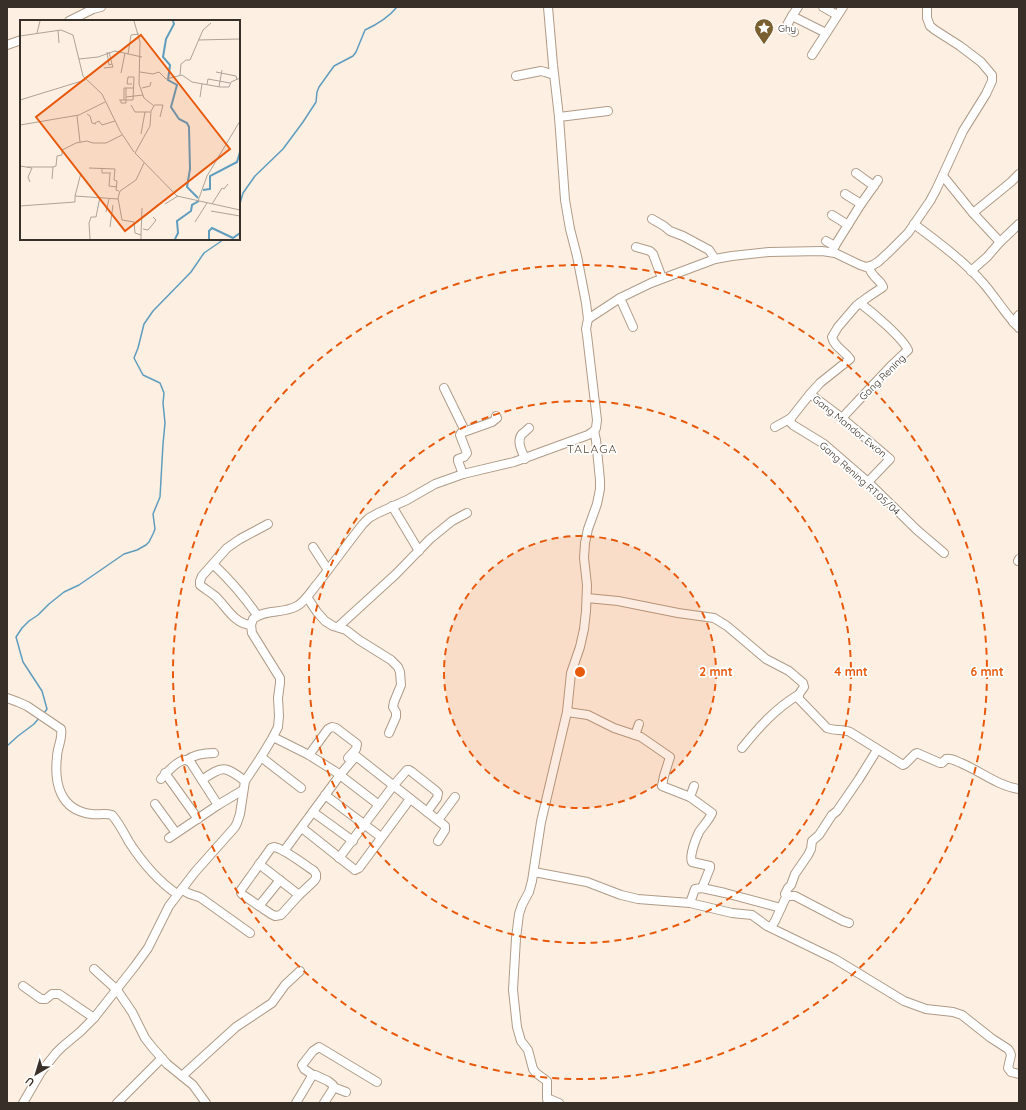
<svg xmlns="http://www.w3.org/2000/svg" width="1026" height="1110" viewBox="0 0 1026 1110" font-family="Quicksand,sans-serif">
<rect width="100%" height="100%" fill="#fdf0e3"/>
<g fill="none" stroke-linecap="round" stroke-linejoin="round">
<g stroke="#609cbe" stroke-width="1.5">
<path d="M239 207 243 193 255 176 283 149 303 122 316 102 317 92 319 87 334 66 353 56 356 52 365 30C378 24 388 18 397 7"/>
<path d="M44 713 47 709 42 691 23 662 16 637 22 628 29 621 38 615 49 604 64 592 79 585 124 554 137 550 146 545 149 542 153 534 155 529 153 514 160 497 163 444 165 423 163 403 164 393 160 383 143 375 134 358 138 348 144 324 153 311 191 272 204 253 220 242 223 239"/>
<path d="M7 746 18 736 34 724 40 717"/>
</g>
<defs>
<g id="minor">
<path d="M823 7 837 15"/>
<path d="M792 16 826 33"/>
<path d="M69 21 93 9 101 7"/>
<path d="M794 32 787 27V25L792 16 798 7"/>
<path d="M7 45 21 40"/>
<path d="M812 55 843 7"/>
<path d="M516 76 541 71 545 72 554 75"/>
<path d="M559 117 608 111"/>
<path d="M856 173 874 186"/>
<path d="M943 176 973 213 1000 242"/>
<path d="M845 194 861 204"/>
<path d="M973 213 1011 182 1019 174"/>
<path d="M832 215 848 225"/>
<path d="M652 219 664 226 670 231 683 236 709 250 715 259"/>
<path d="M914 224C938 242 964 261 984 284 996 298 1006 315 1019 328"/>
<path d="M826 241 835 246"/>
<path d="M636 247 650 251 653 254 662 278"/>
<path d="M831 252 861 204 878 180"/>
<path d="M869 267C872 278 880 279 883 287L868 297 856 306 838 327 832 337C834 347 845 351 850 359L820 383 810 394 791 418 790 422 793 425 824 444 868 482 917 530 944 553"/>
<path d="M971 271 987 257 1000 242 1019 224"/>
<path d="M620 298 633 327"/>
<path d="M588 319 620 298 651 283 715 259 732 256 769 252 822 251 835 253 860 265 866 267 873 265 878 262 889 252 908 233 930 201 936 190 963 131 986 94 992 81V75L981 62 960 46 935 30 930 26 927 18V7"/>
<path d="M1013 322 1019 315"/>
<path d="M444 388 465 431"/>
<path d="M810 394 842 418 890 459 868 482"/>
<path d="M842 418 890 367 908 350C902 337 873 313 860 303"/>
<path d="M775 427 791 418"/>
<path d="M525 459C522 451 516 441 522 434 525 432 527 430 529 428"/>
<path d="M463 474 458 461V459L464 457 467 453 460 435 461 433 492 422 497 418 496 416"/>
<path d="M392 506 419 551"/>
<path d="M313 547 328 570"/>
<path d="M1018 561 1019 559"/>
<path d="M213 564C230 580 244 596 257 615"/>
<path d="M307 597 317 612 325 621 333 626 346 630 359 640 391 660 398 667 400 672 401 685 394 702 393 707 396 712V717L389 733"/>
<path d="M587 598 618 601 678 613 714 618 727 626 766 659 789 671 803 683 804 687 799 694V699L827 728C834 731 843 729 850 732L903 765 905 764 915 754 917 753 940 763H942L946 759C951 758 956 761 961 763 980 771 998 786 1019 789"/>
<path d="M251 625C234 624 226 606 215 596 210 592 205 589 200 585V581L202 576 227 548 240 539 268 524"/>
<path d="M338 627 396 574 430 539 452 521 467 513"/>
<path d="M7 698 18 702 27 706 61 729C63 738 57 748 57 757 54 783 60 810 91 814 98 815 105 813 112 815 119 823 124 833 129 842 142 862 158 881 177 894"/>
<path d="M567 712 588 715 614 728 641 737 670 757 664 776 662 786 690 797"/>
<path d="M635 735 639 724"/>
<path d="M273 737 309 755 336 772 379 805"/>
<path d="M742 748C759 727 775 709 798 695"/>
<path d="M309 755 328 729 332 727 336 728 357 744 356 749 348 758"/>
<path d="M261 757 301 788"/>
<path d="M187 760C195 754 204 753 214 753"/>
<path d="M165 773 198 819"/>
<path d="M161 779C165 774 178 760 185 760 188 760 189 761 191 763L218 805 169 838"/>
<path d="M202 780C223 765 225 766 245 781"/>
<path d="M694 786 690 797 712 813C709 820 703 826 699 832 696 838 689 856 692 862L710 866V868L702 888"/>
<path d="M325 795 381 837"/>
<path d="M155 804 176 833"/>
<path d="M218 805 243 790"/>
<path d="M313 812 353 841"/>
<path d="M438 820 455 797"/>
<path d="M302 828 355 870 359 868 410 799"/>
<path d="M274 847C283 848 305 865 314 871L316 874V878L314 881 299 895 281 915 275 916 271 914 243 895 241 893V890L271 848Z"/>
<path d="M284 851 340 775 356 756 445 826V830L438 841"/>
<path d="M339 858 393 786 407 770H409L412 772 436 791 438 793 437 798 427 812"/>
<path d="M259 864 299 895"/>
<path d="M534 872 587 882 621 895 638 899 690 903 732 913 752 915 767 926 835 959 904 1001 926 1009 953 1012 962 1015 991 1038 1008 1049 1010 1052 1011 1055 1008 1068 1011 1072 1019 1074"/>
<path d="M182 889C189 896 194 894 201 898L250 933"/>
<path d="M786 897 789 896H795L843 921 849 923"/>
<path d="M690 903 695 889 702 888 725 893 781 908"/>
<path d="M259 906 280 880"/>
<path d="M771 927 775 921 786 897 785 894 788 888 791 885 795 874 808 855 811 849 812 841 819 835 832 815 837 811 859 779 877 750"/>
<path d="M94 969 117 990 132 1012 145 1038 152 1047 167 1064 193 1085 206 1103"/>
<path d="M23 986 41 999H46L52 994H59L94 1018"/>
<path d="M313 1075 304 1069 302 1065 313 1051 319 1047 377 1082"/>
<path d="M182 1076 236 1027 272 1003 285 985 300 971"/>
<path d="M333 1087 346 1092"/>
<path d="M547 1098 559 1103"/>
<path d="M23 1103 41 1072 56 1053 62 1047 80 1032 94 1018 135 966 148 948 169 906 195 872 235 827 237 823 240 814 245 781 261 757 273 737 278 727 279 716 278 698 280 683V678L252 633 251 625 253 619C265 609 283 614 297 606 306 601 311 591 318 583 333 564 347 544 363 524L369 518 378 513 407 500 435 484 463 474 514 462 588 435 594 431 596 428 597 420 587 335 586 329 588 319 586 303 577 256 570 229 565 200 559 117 553 65 548 7"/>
<path d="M117 1103 162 1058"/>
<path d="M296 1103 312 1076 315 1075 328 1081 333 1085V1089L324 1103"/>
<path d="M548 1103 547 1098V1081L536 1073 533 1069 528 1050 521 1041 517 1027 513 990 516 938 519 914 522 905 529 892 532 881 541 822 567 712 571 673 580 647 584 629 586 611 587 585 584 558 585 543 588 529 597 504 600 489V480L596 440 594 431"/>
</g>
</defs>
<use href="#minor" stroke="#af9b87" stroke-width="10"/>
<use href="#minor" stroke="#fff" stroke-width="8"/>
</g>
<circle cx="580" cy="672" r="136" fill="#e8590c" fill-opacity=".12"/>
<g fill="none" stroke="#e8590c" stroke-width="2" stroke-dasharray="7 5">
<circle cx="580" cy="672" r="136"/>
<circle cx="580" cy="672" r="271"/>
<circle cx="580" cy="672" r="407"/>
</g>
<defs>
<symbol id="sight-pin" viewBox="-11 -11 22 30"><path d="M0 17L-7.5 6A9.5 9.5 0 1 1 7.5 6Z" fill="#7a5f31" stroke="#fff"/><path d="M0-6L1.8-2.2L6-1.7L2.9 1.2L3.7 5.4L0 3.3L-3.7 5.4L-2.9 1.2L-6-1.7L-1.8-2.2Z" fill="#fff"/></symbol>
</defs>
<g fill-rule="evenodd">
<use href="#sight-pin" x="753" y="17" width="22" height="30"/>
</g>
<g text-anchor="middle" stroke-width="3.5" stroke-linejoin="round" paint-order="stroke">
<g font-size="10" fill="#383028" stroke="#fff" text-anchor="start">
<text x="778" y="32">Ghy</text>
</g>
<g font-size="10" fill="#383028" stroke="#fff">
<text transform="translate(882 377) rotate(-45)" y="4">Gang Rening</text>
<text transform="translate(850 426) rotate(39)" y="4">Gang Mandor Ewon</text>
<text transform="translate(860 478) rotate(42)" y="4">Gang Rening RT.05/04</text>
</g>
<g font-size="12" letter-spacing="1" fill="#5d4b3a" stroke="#fff">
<text x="592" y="453">TALAGA</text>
</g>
</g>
<g transform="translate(20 20)">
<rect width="220" height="220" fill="#fdf0e3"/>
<path fill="none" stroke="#609cbe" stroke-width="2" d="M153 1 154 4 146 19 143 37 150 45 148 60 157 65 151 87 159 99 167 103 169 107 170 149 167 167 178 178M183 170 190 169V156L217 142 220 132M155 219 158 213 157 201 171 191 172 185 179 181M189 219V211L192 208 213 218 220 213"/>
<path fill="none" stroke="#aea398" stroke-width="1" d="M114 1 120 22 119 64 124 78 134 86 131 91 130 106 115 133 157 176 220 190M38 10 39 23M17 13 20 1M0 16 41 10 53 15 63 56 82 74 100 111 114 132M178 20 220 19M87 32 89 45 92 44 89 32M108 34 111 15 119 14M59 39 78 37 95 31 122 37M84 48 93 47 92 44M120 52 133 54 139 52 146 59 162 55 172 62 200 67H209L211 62 220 58M196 52 216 56 217 60M101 53 105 33M160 55 161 44 166 40H170L183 10 191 3M187 64 188 59 210 63M199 67 202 50M122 68 130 66 131 62M106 77 123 75M180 77 182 64M0 80 65 60M99 80H113L114 57H108L107 64H112M101 80V83H106V68M104 80V68H113M111 85 115 92H130M134 85H143L140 97M67 94 70 96 72 103 76 104M57 96 60 122M75 103 79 101 82 105 95 101M0 105 59 95 85 82M121 114 125 92M0 146 12 148 8 157 10 162M7 147H33L32 159M33 147 36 146 37 136 42 135V130L56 123 67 121 73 123H86L102 115M69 148 95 149 94 160 97 161 96 170 99 171M82 149V153H91M90 153 89 166 97 167M55 176 61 153M178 181 187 156 220 101M145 184 158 176M192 184 202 168 204 169 208 164M0 186 55 182V176L98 179M191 191 220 196M86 192 89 179M175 202 187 183M90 207 93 185M123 209 128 210 133 204 136 200 133 197M121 215 122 188M70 219 69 203 71 197H76L80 177M121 219V215L115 213 114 202 102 200 98 178 100 171 116 160 124 143"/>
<path fill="#e8590c" fill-opacity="0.15" stroke="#e8590c" stroke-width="2" d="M121 15 210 129 105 211 16 97Z"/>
<rect width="220" height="220" fill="none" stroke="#383028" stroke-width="2"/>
</g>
<circle cx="580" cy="672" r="6" fill="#e8590c" stroke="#fff" stroke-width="2"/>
<g font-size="12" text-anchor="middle" font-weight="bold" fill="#e8590c" stroke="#fff" stroke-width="3.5" stroke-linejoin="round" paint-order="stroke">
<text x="716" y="676">2 mnt</text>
<text x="851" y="676">4 mnt</text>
<text x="987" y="676">6 mnt</text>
</g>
<rect width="1026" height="1110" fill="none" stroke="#383028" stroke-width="16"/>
<g transform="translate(36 1074) rotate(218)" stroke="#ffffff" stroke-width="3" paint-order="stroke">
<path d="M0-3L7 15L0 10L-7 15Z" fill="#383028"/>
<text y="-6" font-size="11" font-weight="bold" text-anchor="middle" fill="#383028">U</text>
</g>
</svg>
